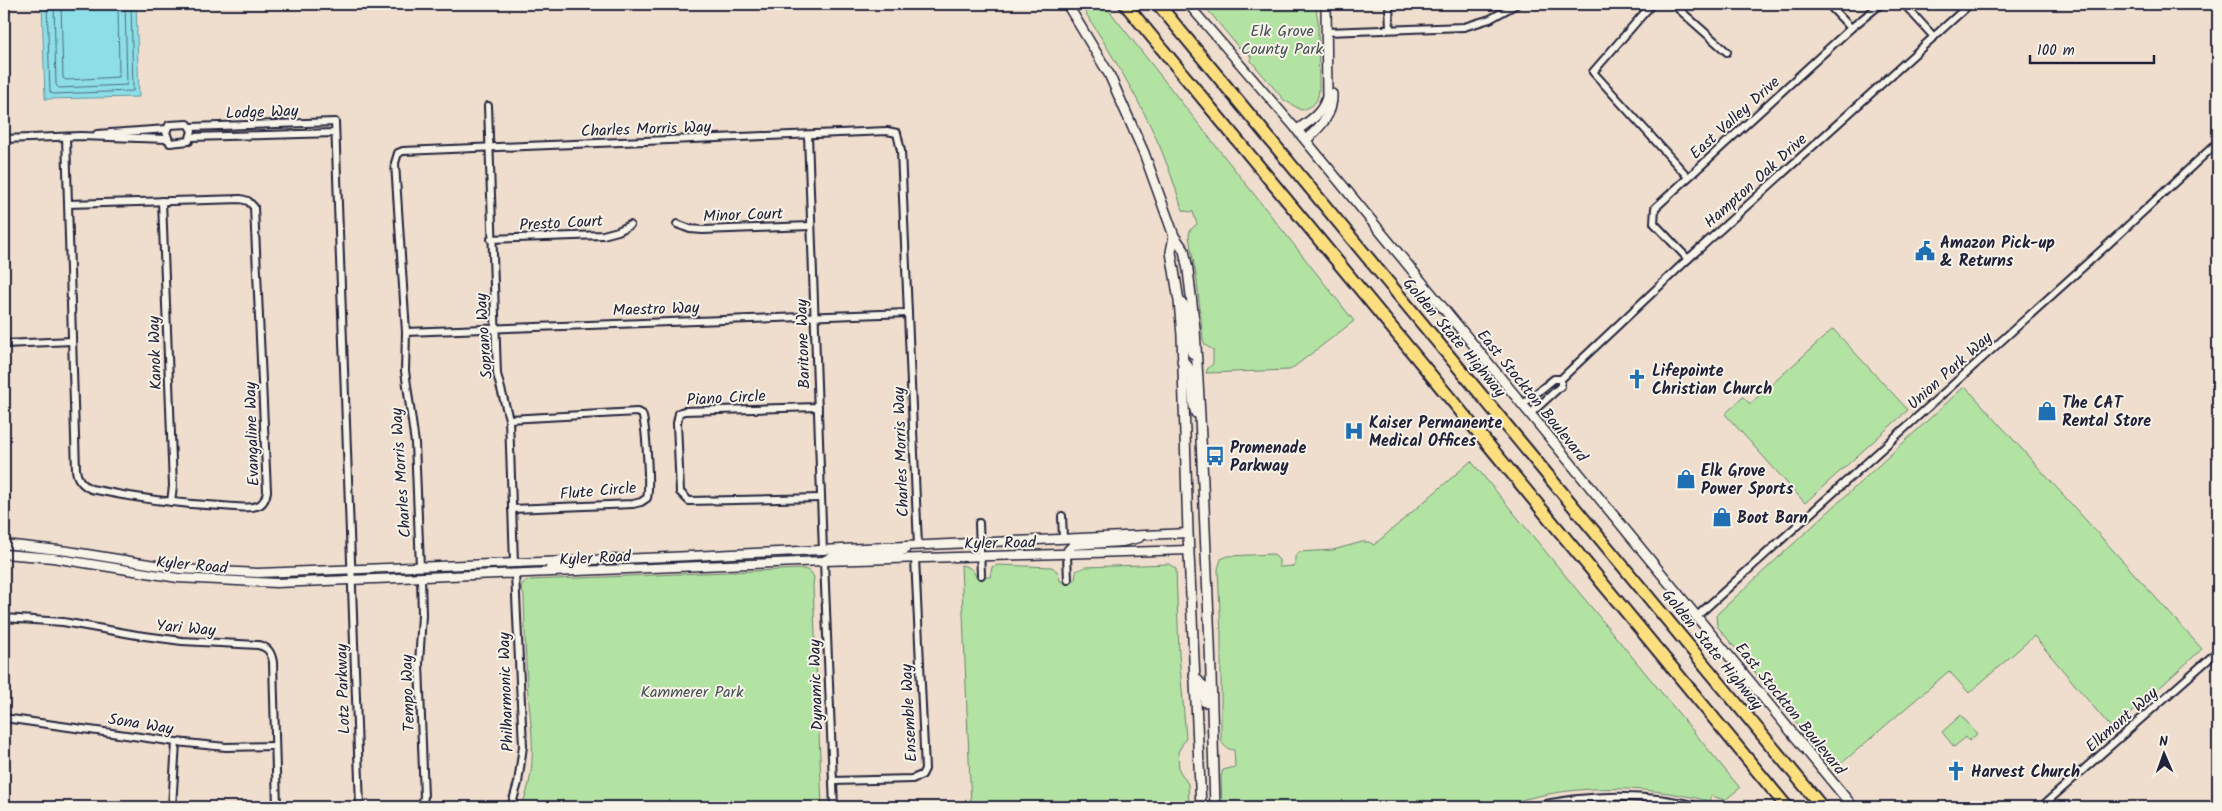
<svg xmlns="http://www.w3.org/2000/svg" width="2222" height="811" viewBox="0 0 2222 811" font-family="Kalam,sans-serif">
<rect width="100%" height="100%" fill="#efdecd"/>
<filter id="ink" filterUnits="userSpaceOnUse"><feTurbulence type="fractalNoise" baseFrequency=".02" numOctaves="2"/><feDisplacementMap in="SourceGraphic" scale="10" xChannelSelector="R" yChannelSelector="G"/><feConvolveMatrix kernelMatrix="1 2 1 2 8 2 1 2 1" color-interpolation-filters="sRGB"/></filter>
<g filter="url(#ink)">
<g fill="#b2e3a3" stroke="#6a826f">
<path d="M1080 4H1104L1354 321 1290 370 1206 373 1208 368 1213 364V350L1205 345 1203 339 1197 281 1189 236 1190 230 1197 224 1193 212 1184 211 1181 206C1159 129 1122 71 1080 4Z"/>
<path d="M1203 4H1315L1318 20 1319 89C1318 102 1314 107 1301 110L1284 100 1251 61V57L1244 48H1239Z"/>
<path d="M1833 329 1908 410 1805 503 1725 414 1743 397 1750 404Z"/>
<path d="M1965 386 2202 649 2113 730 2034 636 1969 693 1949 671 1835 769 1717 626 1716 615Z"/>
<path d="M1471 461 1740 788 1725 800 1711 796 1709 801C1640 784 1567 783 1499 807H1222L1221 776 1223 770 1235 767 1234 750C1226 749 1223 746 1221 738V634L1218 569 1221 559 1228 556 1273 554 1279 560V567L1295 566V557L1299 552 1333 550 1362 542H1369L1374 545Z"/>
<path d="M1169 564 1176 569 1179 654 1186 738 1178 752 1179 770 1188 784 1189 807H971L961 565C970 567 973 569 976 577H990L992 567 998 565 1052 567 1058 572 1060 581 1075 580 1076 571 1085 567Z"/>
<path d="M803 569 810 571 814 577 813 585 822 807H521C540 766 530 724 527 681 525 653 525 624 524 596L521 588 523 583 530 580Z"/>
<path d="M1961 715 1977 734 1969 741 1966 737 1954 747 1942 732Z"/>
</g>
<path fill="#8ddee6" stroke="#6293a2" d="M42 4H136L139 97 45 99Z"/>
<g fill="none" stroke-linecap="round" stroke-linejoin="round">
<g stroke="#4d6d7f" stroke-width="1">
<path d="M47 4 50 92 53 94 133 91 131 4"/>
<path d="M54 4 56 85 59 88 127 85 125 4"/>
<path d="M61 4 63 78 66 80 119 77 118 4"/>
</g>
<defs>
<g id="minor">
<path d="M1389 4 1390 29"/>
<path d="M1652 4 1593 72 1688 177"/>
<path d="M1673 4 1727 52"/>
<path d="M1828 4 1851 28"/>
<path d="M1904 4 1934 37"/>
<path d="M1327 32 1464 27 1490 19 1517 4"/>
<path d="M488 106 497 374 509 419 514 563"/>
<path d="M188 124 192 131 189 141 170 143 166 132 169 125Z"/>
<path d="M191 127 335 122 360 807"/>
<path d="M97 134 167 129"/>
<path d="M808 135 823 551"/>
<path d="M66 137 76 470C77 479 82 485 91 489 134 498 177 504 222 506 232 507 247 509 257 506 264 504 266 498 267 491L254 207 248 201 241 199 68 204"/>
<path d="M191 137 335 133"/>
<path d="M4 139 81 136 167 139"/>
<path d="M162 201 173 486 171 502"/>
<path d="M677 224 690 229 703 230 811 226"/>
<path d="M491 239 603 235 618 231 630 225"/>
<path d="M1688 259 1654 223 1655 208 1851 28 1881 4"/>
<path d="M406 332 908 313"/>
<path d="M4 344 72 341"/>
<path d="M1522 405 1554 379H1561"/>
<path d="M818 407 684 411 679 413 677 423 680 492 689 501 821 498"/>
<path d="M1530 414 1561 386V379L1688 259 1970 4"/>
<path d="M509 419 637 412 642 414C646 423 650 488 647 498L641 502 633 504 512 509"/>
<path d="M1062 516 1063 538"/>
<path d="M979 523 981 575"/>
<path d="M1067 555 1068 580"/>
<path d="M824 561 834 807"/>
<path d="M420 567 415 443 405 371 406 332 395 163 398 153 403 151 887 131 897 133 901 151 918 546"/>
<path d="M421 578 422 615 419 664 424 797 421 807"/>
<path d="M1696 617 2104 248 2218 142"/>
<path d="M4 618 63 622 137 635 182 641 258 645C268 647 271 652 273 662L277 807"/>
<path d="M4 718 176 742 226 747 275 746"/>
<path d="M833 781 912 779 922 775 925 769 915 558"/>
<path d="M172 807 176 742"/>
<path d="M511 807 518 783 523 746 515 574"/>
<path d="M1532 807C1588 794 1646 793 1701 807"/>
<path d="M2041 807 2218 651"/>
</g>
<g id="tertiary">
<path d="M1188 4 1297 130"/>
<path d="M4 544 68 551 180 569 258 573 669 557 1188 533"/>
<path d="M4 554 53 558 178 578 276 583 824 561 1189 550"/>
<path d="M1067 555 1068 550 1073 545 1122 542 1139 538"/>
<path d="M825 560 833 556 896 553 905 550"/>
<path d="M550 567 586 565"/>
</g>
<g id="secondary">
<path d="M1067 4 1109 74 1144 153 1174 236 1184 250 1188 270 1195 329 1200 416 1210 643 1215 807"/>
<path d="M1326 4 1327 97C1323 113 1310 121 1297 130L1853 807"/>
<path d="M1306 140C1320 127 1333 115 1332 94"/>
<path d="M1174 236 1171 252 1179 301 1182 335 1188 533 1201 807"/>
<path d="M1183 304C1191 318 1188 337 1192 353L1196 355"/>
<path d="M1182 361C1198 370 1189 398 1196 413"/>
<path d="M1194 676 1203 686 1205 702"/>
</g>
<g id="motorway">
<path d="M1125 4 1787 807"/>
<path d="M1158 4 1822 807"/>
</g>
</defs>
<use href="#minor" stroke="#22223b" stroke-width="10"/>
<use href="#tertiary" stroke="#22223b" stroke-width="11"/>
<use href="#secondary" stroke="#22223b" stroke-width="12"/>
<use href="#motorway" stroke="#22223b" stroke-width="15"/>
<use href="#minor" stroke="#f7f3e8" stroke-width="6"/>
<use href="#tertiary" stroke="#f7f3e8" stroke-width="8"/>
<use href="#secondary" stroke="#f7f3e8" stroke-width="9"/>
<use href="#motorway" stroke="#fddf80" stroke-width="11"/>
</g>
</g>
<defs>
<symbol id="civic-bare" viewBox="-9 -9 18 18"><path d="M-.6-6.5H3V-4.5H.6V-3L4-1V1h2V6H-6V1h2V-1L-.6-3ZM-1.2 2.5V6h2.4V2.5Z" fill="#1f6fb2" stroke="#f7f3e8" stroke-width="2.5" paint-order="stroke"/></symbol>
<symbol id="church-bare" viewBox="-9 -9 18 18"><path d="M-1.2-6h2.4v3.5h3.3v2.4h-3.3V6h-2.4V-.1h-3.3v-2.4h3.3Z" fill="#1f6fb2" stroke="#f7f3e8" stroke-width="2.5" paint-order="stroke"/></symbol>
<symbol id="shop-bare" viewBox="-9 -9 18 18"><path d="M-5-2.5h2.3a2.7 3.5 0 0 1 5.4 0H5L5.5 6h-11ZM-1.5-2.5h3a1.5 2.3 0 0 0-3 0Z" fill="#1f6fb2" stroke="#f7f3e8" stroke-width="2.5" paint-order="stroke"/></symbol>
<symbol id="hospital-bare" viewBox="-9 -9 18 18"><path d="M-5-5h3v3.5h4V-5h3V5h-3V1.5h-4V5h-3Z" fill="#1f6fb2" stroke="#f7f3e8" stroke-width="2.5" paint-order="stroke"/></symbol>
<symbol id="bus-bare" viewBox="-9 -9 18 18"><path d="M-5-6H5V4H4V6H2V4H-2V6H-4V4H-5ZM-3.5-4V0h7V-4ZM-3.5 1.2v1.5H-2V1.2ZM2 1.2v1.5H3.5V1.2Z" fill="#1f6fb2" stroke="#f7f3e8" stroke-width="2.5" paint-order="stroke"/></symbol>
</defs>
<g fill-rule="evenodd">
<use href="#civic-bare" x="1911" y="237" width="28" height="28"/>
<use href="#church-bare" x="1623" y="365" width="28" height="28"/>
<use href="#shop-bare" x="2033" y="397" width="28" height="28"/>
<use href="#hospital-bare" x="1340" y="417" width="28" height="28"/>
<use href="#bus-bare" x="1201" y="442" width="28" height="28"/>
<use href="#shop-bare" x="1672" y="465" width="28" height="28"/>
<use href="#shop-bare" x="1708" y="503" width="28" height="28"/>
<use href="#church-bare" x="1942" y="757" width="28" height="28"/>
</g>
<g text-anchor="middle" stroke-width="4" stroke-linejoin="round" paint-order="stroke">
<g font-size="16" fill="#465255" stroke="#f7f3e8">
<text x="1282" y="36">Elk Grove<tspan x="1282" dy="18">County Park</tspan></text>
<text x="692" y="697">Kammerer Park</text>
</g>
<g font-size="16" fill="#22223b" stroke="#f7f3e8">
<text transform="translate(262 111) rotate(-2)" y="6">Lodge Way</text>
<text transform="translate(1734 117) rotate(-42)" y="6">East Valley Drive</text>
<text transform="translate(646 128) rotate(-2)" y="6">Charles Morris Way</text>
<text transform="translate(1755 180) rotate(-42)" y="6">Hampton Oak Drive</text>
<text transform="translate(743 214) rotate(-2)" y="6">Minor Court</text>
<text transform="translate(561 222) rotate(-3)" y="6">Presto Court</text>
<text transform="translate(656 308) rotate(-2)" y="6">Maestro Way</text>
<text transform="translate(483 336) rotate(-94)" y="6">Soprano Way</text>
<text transform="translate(1455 337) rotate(50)" y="6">Golden State Highway</text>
<text transform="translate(802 344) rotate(-92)" y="6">Baritone Way</text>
<text transform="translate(154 353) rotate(-92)" y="6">Kanok Way</text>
<text transform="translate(1949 370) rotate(-42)" y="6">Union Park Way</text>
<text transform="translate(1533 395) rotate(51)" y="6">East Stockton Boulevard</text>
<text transform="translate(726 397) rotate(-3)" y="6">Piano Circle</text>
<text transform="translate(251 434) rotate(-92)" y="6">Evangaline Way</text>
<text transform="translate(900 452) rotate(-92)" y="6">Charles Morris Way</text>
<text transform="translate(400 473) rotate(-94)" y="6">Charles Morris Way</text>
<text transform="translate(598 490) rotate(-5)" y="6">Flute Circle</text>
<text transform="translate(1000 542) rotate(-1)" y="6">Kyler Road</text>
<text transform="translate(595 557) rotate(-3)" y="6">Kyler Road</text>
<text transform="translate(192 564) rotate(5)" y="6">Kyler Road</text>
<text transform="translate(186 627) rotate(5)" y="6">Yari Way</text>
<text transform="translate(1713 649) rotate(51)" y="6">Golden State Highway</text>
<text transform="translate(815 685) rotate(-92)" y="6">Dynamic Way</text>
<text transform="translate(342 689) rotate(-92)" y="6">Lotz Parkway</text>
<text transform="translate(505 692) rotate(-92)" y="6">Philharmonic Way</text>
<text transform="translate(407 693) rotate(-92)" y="6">Tempo Way</text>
<text transform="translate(1791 708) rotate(51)" y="6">East Stockton Boulevard</text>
<text transform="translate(908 713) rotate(-93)" y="6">Ensemble Way</text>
<text transform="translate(2121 719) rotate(-41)" y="6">Elkmont Way</text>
<text transform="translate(141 723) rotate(9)" y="6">Sona Way</text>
</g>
<g font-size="16" font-weight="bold" fill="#22223b" stroke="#f7f3e8" text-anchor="start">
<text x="1940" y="248">Amazon Pick-up<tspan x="1940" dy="18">&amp; Returns</tspan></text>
<text x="1652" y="376">Lifepointe<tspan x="1652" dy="18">Christian Church</tspan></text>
<text x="2062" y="408">The CAT<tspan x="2062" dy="18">Rental Store</tspan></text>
<text x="1369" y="428">Kaiser Permanente<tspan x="1369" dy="18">Medical Offices</tspan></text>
<text x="1230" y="453">Promenade<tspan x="1230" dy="18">Parkway</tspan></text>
<text x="1701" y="476">Elk Grove<tspan x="1701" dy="18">Power Sports</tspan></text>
<text x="1737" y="523">Boot Barn</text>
<text x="1971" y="777">Harvest Church</text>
</g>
</g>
<rect width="2222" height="811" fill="none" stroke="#f7f3e8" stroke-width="20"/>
<rect x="10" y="10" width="2202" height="791" fill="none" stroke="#22223b" stroke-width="2" filter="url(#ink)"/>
<g transform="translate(2164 754) rotate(358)" stroke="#f7f3e8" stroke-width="4" paint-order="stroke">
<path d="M0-4L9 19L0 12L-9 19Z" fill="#22223b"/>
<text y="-8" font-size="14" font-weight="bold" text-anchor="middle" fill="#22223b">N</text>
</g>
<path d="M2030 55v8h124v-8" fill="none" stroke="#22223b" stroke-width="2.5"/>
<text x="2037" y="55" font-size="15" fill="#22223b" stroke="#f7f3e8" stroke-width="4" paint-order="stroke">100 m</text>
</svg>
